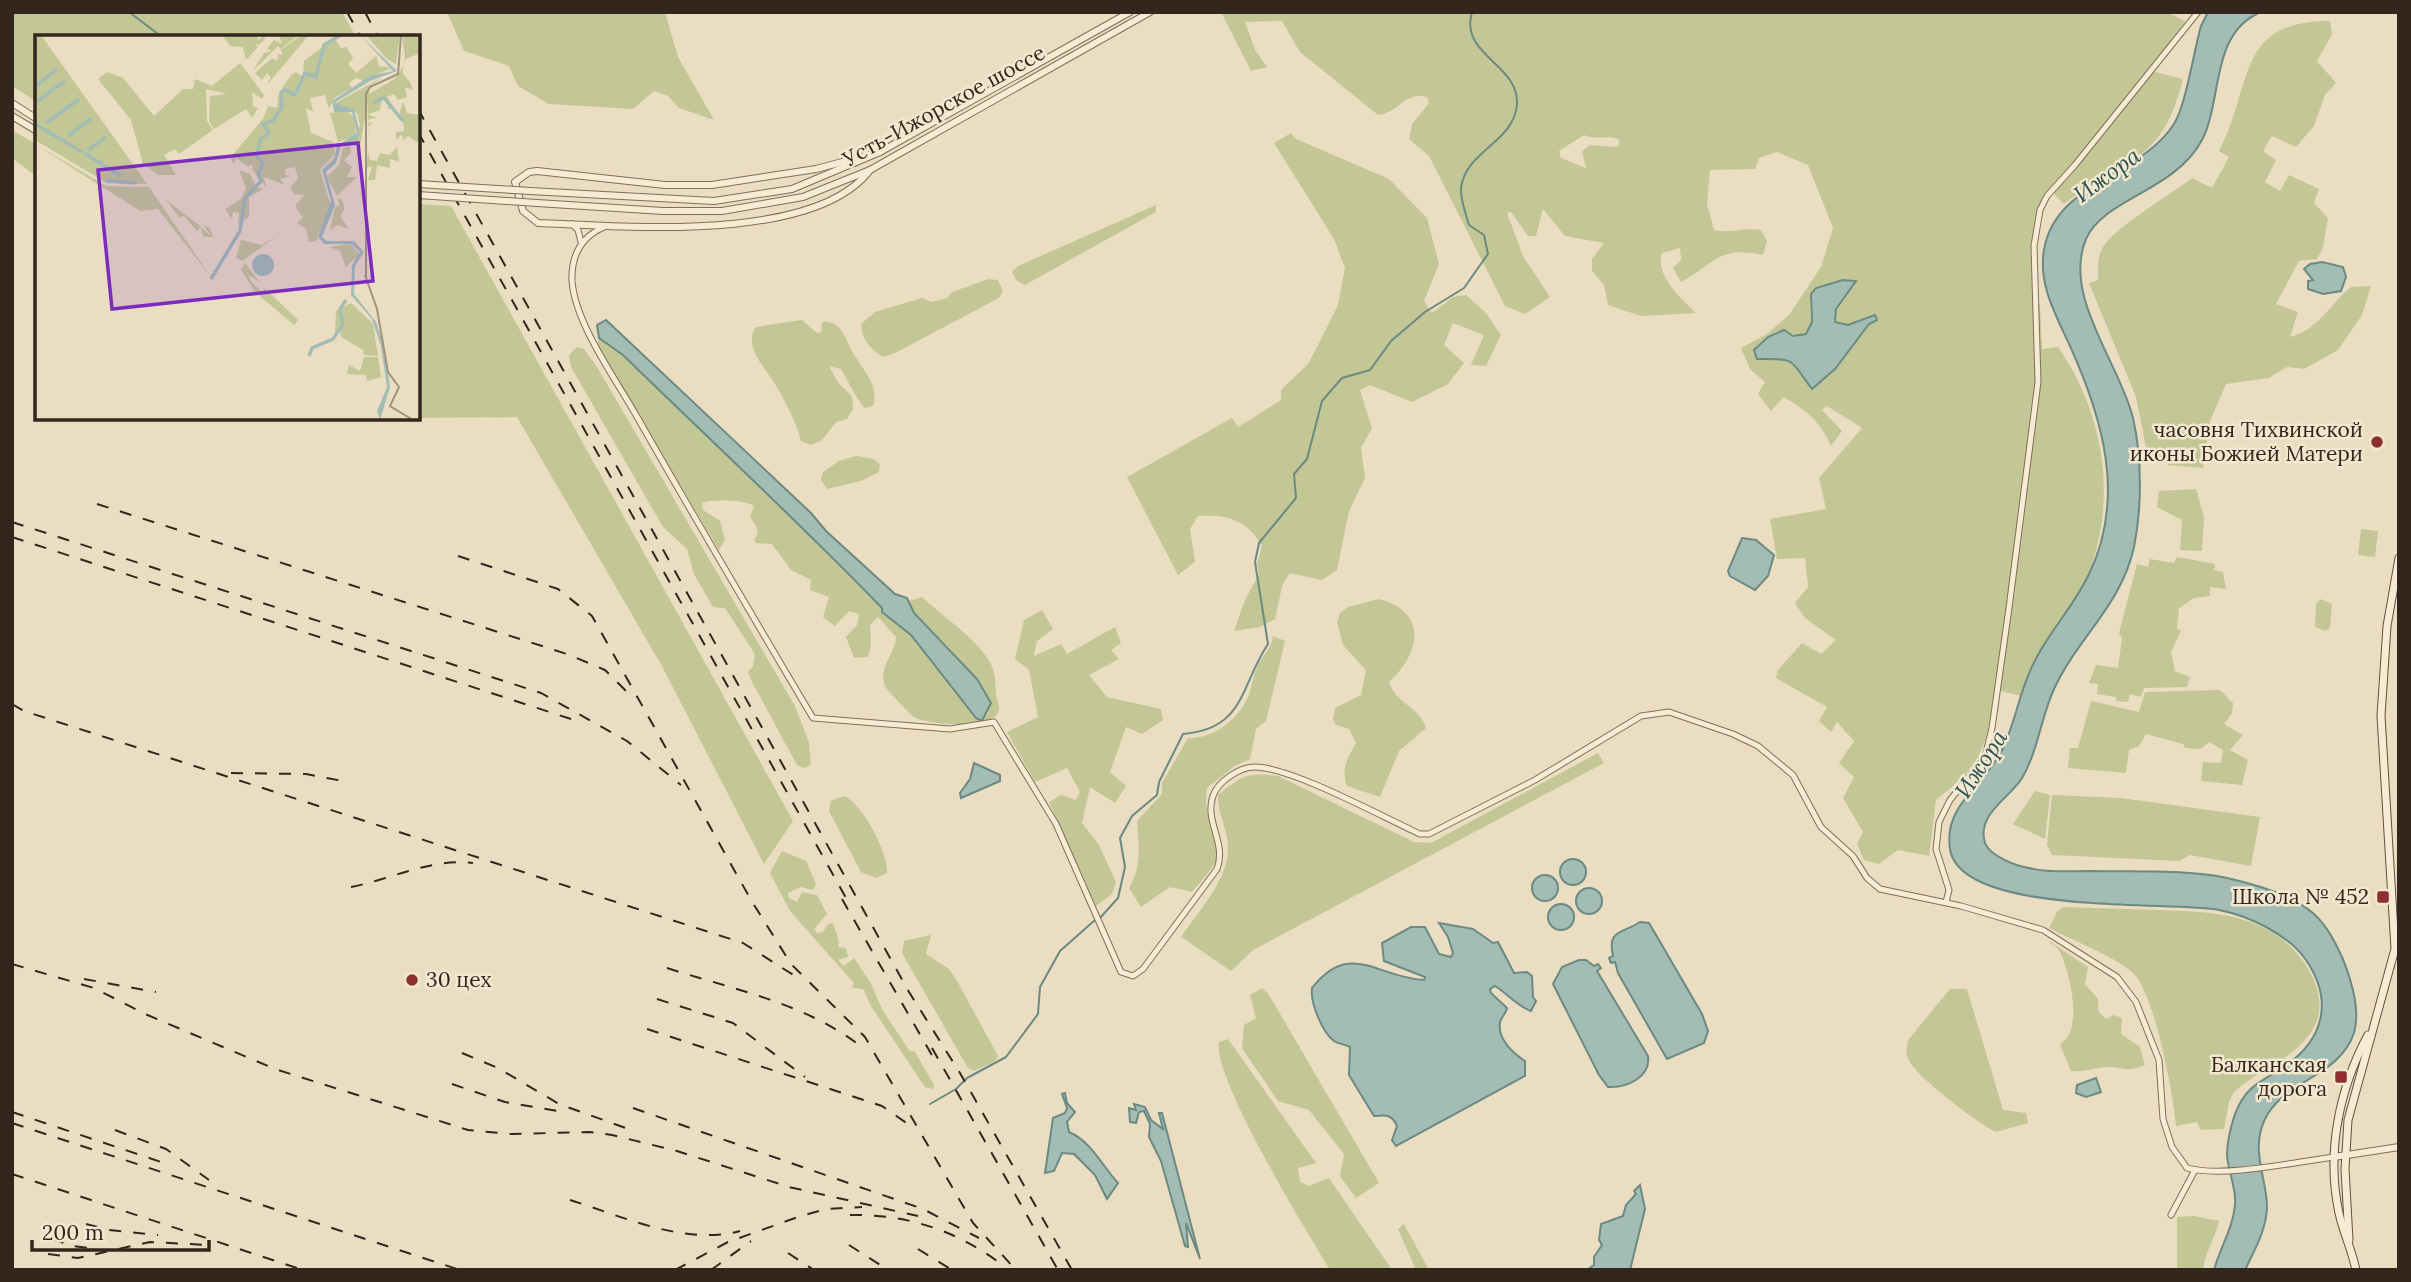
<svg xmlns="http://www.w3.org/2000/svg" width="2411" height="1282" viewBox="0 0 2411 1282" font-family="Lora,serif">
<rect width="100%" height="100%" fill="#eaddc1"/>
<g fill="#c3c796" fill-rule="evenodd">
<path d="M12 12H342L356 37H37V102L12 86Z"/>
<path d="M447 12H665L678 57 714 120 679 108 668 96 654 91 633 109 549 104 518 86 509 66 464 51Z"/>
<path d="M1221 12H2167L2185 21 2151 71 2183 79C2162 164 2126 158 2064 204L2052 192 2037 212 2033 239V275L2040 306 2042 349 2058 347C2107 417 2120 511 2081 590 2068 615 2048 636 2034 661 2028 671 2025 685 2021 696L1994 689C1987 748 1983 763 1936 800L1929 856 1898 850 1879 864 1864 860 1857 844 1863 832 1843 798 1854 777 1839 763 1854 741 1837 722 1831 732 1819 721 1827 707 1776 678 1778 670 1802 643 1821 654 1836 640 1805 618 1795 603 1808 587 1805 558 1777 559 1770 519 1826 509 1819 478 1862 428 1827 406 1822 410 1842 431 1831 446C1821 422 1806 410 1784 397L1771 411 1758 394 1765 382 1750 369 1741 348 1767 334 1789 315 1821 267 1833 228 1808 165 1777 152 1759 158 1755 169 1710 170 1707 204 1714 230C1729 234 1744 227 1761 230L1767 241 1763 255C1719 245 1716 263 1681 282L1673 268 1681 260 1680 248 1662 253C1655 276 1681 298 1696 313L1641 316 1608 305 1604 285 1592 271V259L1604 243 1565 236 1543 209 1536 236H1528L1511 212 1507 213 1523 256 1550 297 1525 314 1505 306 1429 156 1409 139 1412 124 1429 103 1427 97C1405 91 1399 113 1378 115L1300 52 1282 21 1245 22 1255 50 1267 67 1251 71ZM1584 135C1595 141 1608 134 1619 140V144L1617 147 1590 145 1582 151 1586 168 1561 158 1559 151ZM1843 280 1856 281 1836 309 1835 322 1849 325 1875 316 1876 320 1869 324 1835 369 1812 389C1796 369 1791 354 1763 359L1786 331 1799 337 1811 329 1810 301 1816 288Z"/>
<path d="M2330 21 2332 34 2317 61 2336 83 2325 95 2314 126 2296 147 2272 136 2263 151 2276 160 2265 182 2280 191 2289 175 2319 189 2314 203 2328 218 2323 248 2317 259 2299 261 2276 304 2298 312 2290 337C2318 330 2330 304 2351 287L2371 286 2362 315 2338 350 2304 369 2287 367 2269 378 2226 384 2210 421 2203 468 2168 465 2164 458 2148 457 2136 397 2089 283 2098 280C2098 268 2097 257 2103 247 2115 227 2172 194 2192 178L2212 188 2229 157 2219 151C2254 86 2234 21 2330 21Z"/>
<path d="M12 130 37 145V177L12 158Z"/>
<path d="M1291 133 1296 139 1389 179 1427 218 1439 264 1424 301 1432 313 1453 297 1466 295 1486 313 1501 335 1486 366 1471 365 1484 335 1453 323 1444 345 1464 363 1448 384 1412 402 1370 385 1360 390 1372 428 1361 448 1365 478 1349 511 1337 570 1322 580 1290 573 1282 586 1275 619 1260 627 1234 631 1245 600 1259 574 1257 564 1262 546C1247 520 1228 514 1198 516L1190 529 1195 562 1178 575 1127 477 1232 418 1238 427 1281 400V390L1308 364 1317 347 1338 305 1345 268 1334 239 1274 143Z"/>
<path d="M418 204 451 206 793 821 764 864 663 668 517 417 418 418Z"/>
<path d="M1156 205V212L1025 285 1017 281 1012 272 1018 266Z"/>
<path d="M988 279 998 280 1003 291 999 298 895 353 884 357C870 350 862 339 861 324L875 312 922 298 932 302 947 298 952 292Z"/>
<path d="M802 320 817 333 821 332 822 322C841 320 844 337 852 351 861 368 880 384 873 406L865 408C858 402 847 379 841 369L829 366 839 384 852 396 853 409 847 419 836 422 822 440 811 445 801 441C798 426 782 394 773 381 764 366 743 346 756 327Z"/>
<path d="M599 338 623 355C710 440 799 522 883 608L882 612 911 635 974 715H988L989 700 914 613 908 601 922 597C943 617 972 635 988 659 996 672 995 679 996 694 996 699 1000 706 999 710 995 731 928 725 914 717 911 715 886 689 885 686 878 666 895 655 896 637L878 617 870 625 871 645 868 657 854 658 846 637 857 625 859 614 849 611 835 626 823 617 829 597 810 590 811 580 791 570 772 544 756 543 754 540C762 528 755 527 750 517L754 506C746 500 711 499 702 503L703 510 720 521 725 540 719 550 597 346Z"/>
<path d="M577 347 584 349 597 367 795 706 809 743 811 765 804 768 797 765 752 682 748 672 753 666 755 654 725 608 713 607 694 574 687 549 663 527 571 367 569 355Z"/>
<path d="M856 456 874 459 880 465 879 472 861 481 827 489 821 480 823 472 839 461Z"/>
<path d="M2196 489 2204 517 2202 551 2180 550 2182 520 2157 507 2159 491Z"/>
<path d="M2361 529 2378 531 2375 557 2358 555Z"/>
<path d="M2177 557 2215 564 2214 570 2223 572 2226 589 2210 587V596L2194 598 2179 608 2177 628 2181 631 2171 652 2175 671 2190 677 2187 687 2144 688 2141 697 2130 694 2128 702 2116 701V697L2097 694 2098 684 2089 683 2096 665 2118 668 2122 638 2119 633 2137 564 2148 567 2150 559 2174 563Z"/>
<path d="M1379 599C1429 612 1420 654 1389 682 1394 702 1420 707 1426 728L1399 751 1380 797 1347 786C1341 768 1347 759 1356 743L1349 729 1336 725 1333 719 1335 708 1361 695 1366 670 1343 645 1337 622 1340 613 1348 607Z"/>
<path d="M2320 599 2332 604 2330 628 2325 631 2315 627 2316 604Z"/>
<path d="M1042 610 1053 629 1037 641 1034 656 1061 644 1067 654 1115 627 1121 643 1111 650 1119 659 1089 675 1107 697 1161 709 1163 720 1142 734 1126 727 1110 772 1126 786 1115 803 1090 787 1082 823 1099 845 1116 882 1112 894 1096 906 1049 802 1061 795 1076 800 1080 792 1067 768 1035 782 1007 732 1038 717 1029 670 1015 659 1024 620Z"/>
<path d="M1273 636 1285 641 1266 721 1256 729 1250 759 1235 766 1207 788C1202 817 1218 831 1217 854 1216 867 1200 882 1192 892L1170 887 1141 907 1129 888C1142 866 1139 846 1137 821L1162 794V783L1188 738C1213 739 1238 720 1248 697 1252 687 1253 675 1258 665 1264 654 1271 649 1273 636Z"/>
<path d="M2220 690 2233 703 2232 713 2224 724 2243 735 2230 750 2248 760 2242 785 2201 781 2203 762 2221 763 2223 750 2209 742 2201 749 2185 748 2183 744 2146 734 2139 746 2129 750 2126 773 2068 768 2070 748H2078L2091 701 2139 712 2145 692Z"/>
<path d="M1598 753 1604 763 1253 950 1231 971 1181 937C1198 912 1228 880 1228 849 1229 831 1217 814 1218 795 1242 776 1247 772 1278 776L1414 842 1431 843Z"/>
<path d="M2035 791 2050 795 2045 839 2013 824Z"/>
<path d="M2052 795 2121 798 2260 817 2251 866 2190 855 2179 861 2052 855 2047 845Z"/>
<path d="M844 796C863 804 888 853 887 873L876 878 861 872 829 811 831 801Z"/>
<path d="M782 851 806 861 816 884 813 890 800 887 788 893 789 898 797 902 802 892 817 895 827 914 814 929 817 933 823 932 828 924 833 923 839 941 838 947 846 948 848 957 838 960 844 966 854 958 870 982 883 1011 909 1050 915 1052 934 1085 933 1089 925 1087 871 1006 863 989 852 988 854 983 790 911 770 873Z"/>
<path d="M2063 907C2095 908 2127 909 2159 910 2220 912 2278 914 2311 974 2319 988 2323 1010 2315 1025 2298 1059 2260 1068 2234 1092L2229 1102 2224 1129 2201 1130 2197 1122 2176 1126C2173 1094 2155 991 2131 971 2108 953 2075 942 2049 928L2057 912Z"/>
<path d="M931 935 926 954 949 969 956 979 998 1056 995 1061 974 1071 968 1068 902 953 904 941Z"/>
<path d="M2049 941 2088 967 2085 984 2098 999V1011L2106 1019 2114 1015 2122 1018 2121 1034 2140 1047 2145 1065C2123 1074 2125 1066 2106 1067 2094 1068 2084 1072 2071 1071L2060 1044C2084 1032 2070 972 2060 952 2057 946 2051 945 2049 941Z"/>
<path d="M1262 988 1269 995 1379 1183 1356 1198 1340 1176 1344 1154 1309 1110 1278 1101 1242 1048 1244 1025 1256 1018 1250 995Z"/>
<path d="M1950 989H1967L2003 1110 2026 1113 2028 1123 1996 1132C1975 1121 1925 1083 1911 1064 1905 1056 1906 1047 1909 1039Z"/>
<path d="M1228 1039 1316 1163 1298 1168 1300 1182 1309 1186 1329 1178 1392 1270H1330C1308 1234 1211 1075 1219 1042Z"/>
<path d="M2194 1216 2219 1221C2215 1239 2205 1252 2203 1270H2177V1217Z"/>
<path d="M1404 1224 1429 1270H1416L1398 1229Z"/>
</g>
<g fill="#a3bdb5" stroke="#6b8a82" stroke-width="2">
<path d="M2208 12H2261C2210 33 2223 99 2202 140 2175 191 2103 199 2086 239 2062 296 2120 364 2133 418 2142 457 2142 508 2134 547 2121 606 2078 637 2054 689 2041 717 2038 751 2022 778 2010 798 1976 814 1985 843 1990 856 2016 866 2029 868 2047 873 2070 871 2089 871 2134 872 2183 869 2227 878 2254 884 2293 895 2314 914 2327 926 2335 942 2342 957 2351 979 2361 1009 2354 1033 2339 1078 2282 1080 2264 1121 2251 1151 2266 1177 2267 1205 2267 1229 2255 1249 2245 1270H2214C2220 1248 2233 1228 2235 1205 2237 1189 2228 1172 2227 1155 2227 1142 2231 1126 2235 1114 2246 1086 2259 1083 2282 1068 2324 1041 2334 1001 2306 960 2288 934 2249 916 2219 910 2169 901 1960 916 1950 849 1943 804 1986 785 2003 748 2014 725 2018 700 2028 676 2042 639 2072 610 2089 574 2126 498 2103 419 2070 346 2056 315 2038 285 2044 250 2055 182 2140 177 2174 124 2186 105 2194 50 2201 26Z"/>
<path d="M2322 262 2343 267 2346 277 2341 291 2323 294 2308 289V281L2313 280 2304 269 2310 264Z"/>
<path d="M1843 280 1856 281 1836 309 1835 322 1848 325 1875 315 1877 320 1869 324 1835 369 1812 389C1788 357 1796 359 1757 359L1754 350 1768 337 1784 330 1793 336 1806 334 1812 322 1811 294 1816 288Z"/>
<path d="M606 320 811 513 826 531 895 594 907 598 914 613 977 679 991 703 982 721 976 718 911 635 882 612V608C799 522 710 440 623 355L599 338 597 325Z"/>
<path d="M1742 538 1756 540 1774 555 1768 576 1755 590 1730 576 1728 571Z"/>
<path d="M974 763 1000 775V781L961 798 960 793 970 779Z"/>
<circle cx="1573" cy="872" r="13"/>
<circle cx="1545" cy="888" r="13"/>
<circle cx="1589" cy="901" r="13"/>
<circle cx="1561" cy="917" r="13"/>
<path d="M1640 922 1649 923 1702 1014 1708 1031 1704 1043 1667 1059 1618 973 1615 962 1611 963 1609 958 1613 956C1607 929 1622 934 1640 922Z"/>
<path d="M1439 923 1473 929 1493 943 1498 942 1514 973 1527 972 1532 976 1533 997 1536 1001 1531 1011C1517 1006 1508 994 1495 986L1490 989 1491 993 1507 1008C1506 1014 1500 1018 1500 1023 1497 1039 1514 1054 1525 1061V1076L1396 1146 1392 1140 1397 1126C1392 1114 1386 1115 1374 1116L1349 1075 1350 1047C1344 1044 1339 1044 1334 1041 1322 1032 1310 1002 1312 988 1350 939 1377 978 1424 980L1425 977 1384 961 1382 943 1411 927H1425L1439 954 1451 957 1453 953 1448 937Z"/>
<path d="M1579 960H1586L1594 966 1598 964 1601 968 1597 971 1648 1056C1651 1077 1627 1088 1608 1087L1599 1075 1553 984 1562 967Z"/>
<path d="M2096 1078 2101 1092 2086 1097 2076 1093 2077 1085Z"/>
<path d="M1065 1093 1067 1103 1075 1112 1067 1122 1069 1132C1092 1142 1102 1166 1118 1183L1107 1199 1095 1175 1074 1154 1062 1153 1054 1171 1045 1173 1053 1118 1065 1113 1067 1108 1062 1094Z"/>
<path d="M1134 1104 1145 1107 1151 1120 1163 1129 1159 1113H1162L1200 1259 1186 1223 1188 1247 1185 1246 1161 1161 1149 1137 1150 1124 1144 1111 1139 1112 1136 1123 1130 1122 1129 1108 1136 1110Z"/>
<path d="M1640 1185 1645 1209 1630 1270H1587L1594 1265V1257L1602 1245 1599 1240 1601 1224 1623 1216 1626 1205 1636 1194 1634 1191Z"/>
</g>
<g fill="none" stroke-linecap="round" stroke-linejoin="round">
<g stroke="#6b8a82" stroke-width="2">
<path d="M129 12 162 37"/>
<path d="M1100 918 1118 898 1125 867 1120 838 1132 816 1157 795 1159 782 1183 734C1245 729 1240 686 1268 644L1255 562 1259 543 1296 498 1294 474 1307 459 1322 401 1342 378 1370 370 1391 341 1425 312 1464 288 1488 254 1484 235 1469 225C1466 214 1460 199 1461 188 1466 150 1514 143 1517 104 1519 64 1459 55 1472 12"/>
<path d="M930 1104 956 1089 967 1078 1006 1057 1038 1014 1040 987 1060 951 1095 920"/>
</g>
<defs>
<g id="minor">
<path d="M572 224 578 230 581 242"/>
<path d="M604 227C581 237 571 255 572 281 575 323 615 378 636 415 694 517 753 617 813 718L950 729 994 722 1056 824 1121 972 1133 976 1143 969 1217 869C1227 843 1204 821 1213 796 1218 781 1240 767 1255 767 1291 767 1383 817 1420 834H1429L1535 780 1641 716 1669 712 1733 734 1758 746 1793 775 1821 827 1853 856 1867 878 1880 889 1961 906 2043 930 2117 977 2136 1002 2159 1060 2163 1119 2172 1147 2187 1168C2223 1178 2295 1162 2334 1157"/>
<path d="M1946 902 1949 890 1936 849 1939 822 1950 800 1985 757 1992 728 2009 608 2038 382 2034 246 2040 210 2047 196 2075 165 2198 12"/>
<path d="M2171 1215 2195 1170"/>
</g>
<g id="tertiary">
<path d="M12 103 37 119"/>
<path d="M12 116 37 131"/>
<path d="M870 170C814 244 622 226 538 223L523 211 515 182 529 172 537 171 665 185H712L816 169 880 152"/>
<path d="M530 191 714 201 792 189 880 152 1130 12"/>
<path d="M537 203 663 211H722L803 197 870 170 1150 12"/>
<path d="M2334 1157 2399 1147"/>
</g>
<g id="secondary">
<path d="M2349 1240 2345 1169 2348 1120 2395 949 2381 716 2387 626 2399 558"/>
<path d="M2356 1270C2352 1250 2343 1232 2339 1213 2326 1153 2339 1089 2368 1035"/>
</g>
</defs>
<use href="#minor" stroke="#826e5a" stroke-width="7"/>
<use href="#tertiary" stroke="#826e5a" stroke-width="8"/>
<use href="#secondary" stroke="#64503d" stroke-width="9"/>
<use href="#minor" stroke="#f6ebd3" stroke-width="5"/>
<use href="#tertiary" stroke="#f6ebd3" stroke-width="6"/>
<use href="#secondary" stroke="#f6ebd3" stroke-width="7"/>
<g stroke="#33271d" stroke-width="2" stroke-dasharray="12 12" stroke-linecap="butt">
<path d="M347 12 361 37"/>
<path d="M365 12 378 37"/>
<path d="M418 109 909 992 960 1073 1072 1270"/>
<path d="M418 132 850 905"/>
<path d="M97 504 567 654 605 670 626 691"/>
<path d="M12 522 541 693 627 741 681 785"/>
<path d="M12 537 574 720"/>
<path d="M458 556 558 589 592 616 751 900 791 964 865 1037 973 1223 1016 1270"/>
<path d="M12 704 24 711 743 943 795 976"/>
<path d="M231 773 306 774 343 781"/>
<path d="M351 887C392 879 431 858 473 863"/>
<path d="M842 899 933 1057"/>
<path d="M12 964 94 988 145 1014 275 1069 468 1130 511 1134 590 1132 612 1135 677 1151 789 1187 918 1216"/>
<path d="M667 968C735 990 806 1003 863 1048"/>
<path d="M84 979 156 992"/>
<path d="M657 999 733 1023 805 1077"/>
<path d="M647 1029 882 1106 915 1129"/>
<path d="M932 1048 1058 1270"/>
<path d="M462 1053 498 1068 559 1104 634 1131"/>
<path d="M452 1084 505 1102 564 1112"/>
<path d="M633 1108 923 1209 979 1238"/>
<path d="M12 1112 164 1163"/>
<path d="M12 1123 460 1270"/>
<path d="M115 1130 166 1149 209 1180"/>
<path d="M12 1174 303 1270"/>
<path d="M570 1200C622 1216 684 1246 740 1231"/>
<path d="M850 1215C904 1214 953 1229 997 1261"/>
<path d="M86 1224 109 1230 158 1235"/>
<path d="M52 1239 73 1246 96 1249"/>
<path d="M849 1245 888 1270"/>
<path d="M918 1249 952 1270"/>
<path d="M788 1253 814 1270"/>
<path d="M48 1254 78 1258 150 1242 208 1245"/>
<path d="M675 1270 728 1242 798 1217 826 1209 862 1207"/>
<path d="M711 1270 751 1241"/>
</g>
<defs>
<g id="tertiary-bridge">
<path d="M418 184 530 191"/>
<path d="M418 195 537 203"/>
</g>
</defs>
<use href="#tertiary-bridge" stroke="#826e5a" stroke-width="8" stroke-linecap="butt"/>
<use href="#tertiary-bridge" stroke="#f6ebd3" stroke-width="6"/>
</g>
<g fill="#8d2e31" stroke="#f2e8d0" stroke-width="2.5">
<circle cx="2377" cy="442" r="7"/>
<rect x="2376" y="890" width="14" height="14" rx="3.5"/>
<circle cx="412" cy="980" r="7"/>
<rect x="2334" y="1070" width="14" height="14" rx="3.5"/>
</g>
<g text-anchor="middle" stroke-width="5" stroke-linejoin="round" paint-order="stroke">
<g font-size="21" fill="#33271d" stroke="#f2e8d0">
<text transform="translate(944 106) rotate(-29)" y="7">Усть-Ижорское шоссе</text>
</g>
<g font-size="21" fill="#33271d" stroke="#f2e8d0" text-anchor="end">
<text x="2363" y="437">часовня Тихвинской<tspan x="2363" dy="24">иконы Божией Матери</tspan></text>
<text x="2369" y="904">Школа № 452</text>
<text x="426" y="987" text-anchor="start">30 цех</text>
<text x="2327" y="1072">Балканская<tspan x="2327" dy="24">дорога</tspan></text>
</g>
<g font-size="23" font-style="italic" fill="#2d524f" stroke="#f2e8d0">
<text transform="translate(2107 175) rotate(-36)" y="8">Ижора</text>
<text transform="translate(1981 764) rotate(-57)" y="8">Ижора</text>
</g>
</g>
<g transform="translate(35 35)">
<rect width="385" height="385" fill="#eaddc1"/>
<path d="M0 0H6L112 149 70 147 0 105ZM187 0H220L224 5 229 0 230 4 224 10 220 8 223 12 211 25 208 12 195 11ZM244 0H263L246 14 243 11 218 36 229 18 237 16 232 14 239 5 247 9ZM266 0H274L231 51 236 42 232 38 227 45 220 38 237 23 242 26 243 19 248 20 246 15ZM331 0H365L361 29 352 24ZM367 0H385V18L371 24V30ZM299 3 307 14 311 11 318 23 313 29 321 38 341 21 344 31 356 33 328 46 321 43 314 48 317 53 299 63 294 74 290 60 275 63 278 77 271 73 276 98 298 107 300 119 285 135 296 171 281 206 274 207 271 194 262 188 268 183 260 171 269 160 259 159 255 153 263 143 260 132 250 134 251 140 256 141 245 144 250 150 229 142 231 152 217 134 218 129 213 132 201 123 199 129 195 123 228 84 233 71 242 73 244 58 256 40 261 37 268 42 269 26ZM205 28 229 60 227 64 217 57 218 71 223 73 217 83 211 74 179 94 174 86 175 61 192 59 171 54 172 86 178 95 144 119 140 114 129 120 141 140H123L108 129 96 85 63 44 72 37 88 43 119 81 148 54H158L160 44 177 51ZM368 31V39L375 47 378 55 370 52 372 62 363 65 359 59 352 62 364 80 368 67 372 78 385 80V109L373 101 368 105 367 99 361 105V97L369 96V90L359 74H351L356 70 347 62 345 75 333 79 342 83 334 84 333 88 338 87 333 92 334 108 332 60 361 43ZM346 43 335 52 325 112 317 107 325 90 322 78 299 69ZM311 76 319 82 321 101 303 107 295 78ZM0 109 71 151 114 152 176 242 123 174 105 176ZM315 111 316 118 309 125 317 132 312 142H322L302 161 292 142 304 130 308 113ZM362 112 364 127 355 124V133L342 130 340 145H333L337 131 331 133 333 117 335 125 342 126 345 118 355 120ZM204 135 215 139 221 152 229 154 214 162V182L203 189 204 178 198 177 197 184 190 174 206 164 211 153ZM306 163 310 173 305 181 314 194 303 190 295 195 300 172 305 170 302 164ZM131 165 160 187 177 202 168 190 175 193 178 201V202H169L165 192 162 196 149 181 144 182 147 186ZM245 199 207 226 201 223 206 205 227 210ZM315 209 325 219 311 232 305 216 295 212ZM210 228 225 247 213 240 217 248 229 258 228 252 258 280 263 285 259 290 221 258 206 235ZM316 268 338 289 343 321 329 320 328 315 306 302 305 296 300 298 301 276ZM329 322H343L346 342 332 346 331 340 312 339 314 330 325 336Z" fill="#c3c796"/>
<path d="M325 0 362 36 335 46 299 68 319 74 325 99 321 105 306 111 301 128 291 137 300 170 287 202 292 206H319L329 217 320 231 319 259 341 287 348 308 355 352 345 385 342 376 352 352 346 311 337 284 316 260 317 230 325 217 316 209H289L283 202 296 166 287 135 299 124 302 111 322 98 317 77H299L297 66 335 41 358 36ZM217 230a11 11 0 1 1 22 0a11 11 0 1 1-22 0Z" fill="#a3bdb5"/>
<path fill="none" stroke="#a3bdb5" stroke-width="3.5" d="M0 52 22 34M0 68 30 46M338 68 349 63 368 86M11 88 44 64M0 89 47 117M33 101 57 83M53 115 71 102M49 118 86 141M71 146 102 148M176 244 205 196 210 163 226 146 223 139 228 129 222 121 225 104 234 98 228 89 238 86 247 72 246 58 250 55 260 60 270 38 281 42 289 10 306 0M274 321 277 313 298 304 308 289 305 274 311 265"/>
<path fill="none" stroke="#a1947f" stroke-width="2" d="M330 240 342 274 353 337 364 352 355 371 378 385M331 242V59L335 52 363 39 366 0"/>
<path fill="#7b2cbf" fill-opacity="0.15" stroke="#7b2cbf" stroke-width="3.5" d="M323 108 338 246 77 274 63 135Z"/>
<rect width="385" height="385" fill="none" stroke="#33271d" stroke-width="3.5"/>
</g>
<rect width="2411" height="1282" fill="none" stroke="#33271d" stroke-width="28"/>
<path d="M32 1240v10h177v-10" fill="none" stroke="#33271d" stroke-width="3.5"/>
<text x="42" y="1240" font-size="21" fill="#33271d" stroke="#f2e8d0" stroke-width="5" paint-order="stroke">200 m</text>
</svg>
